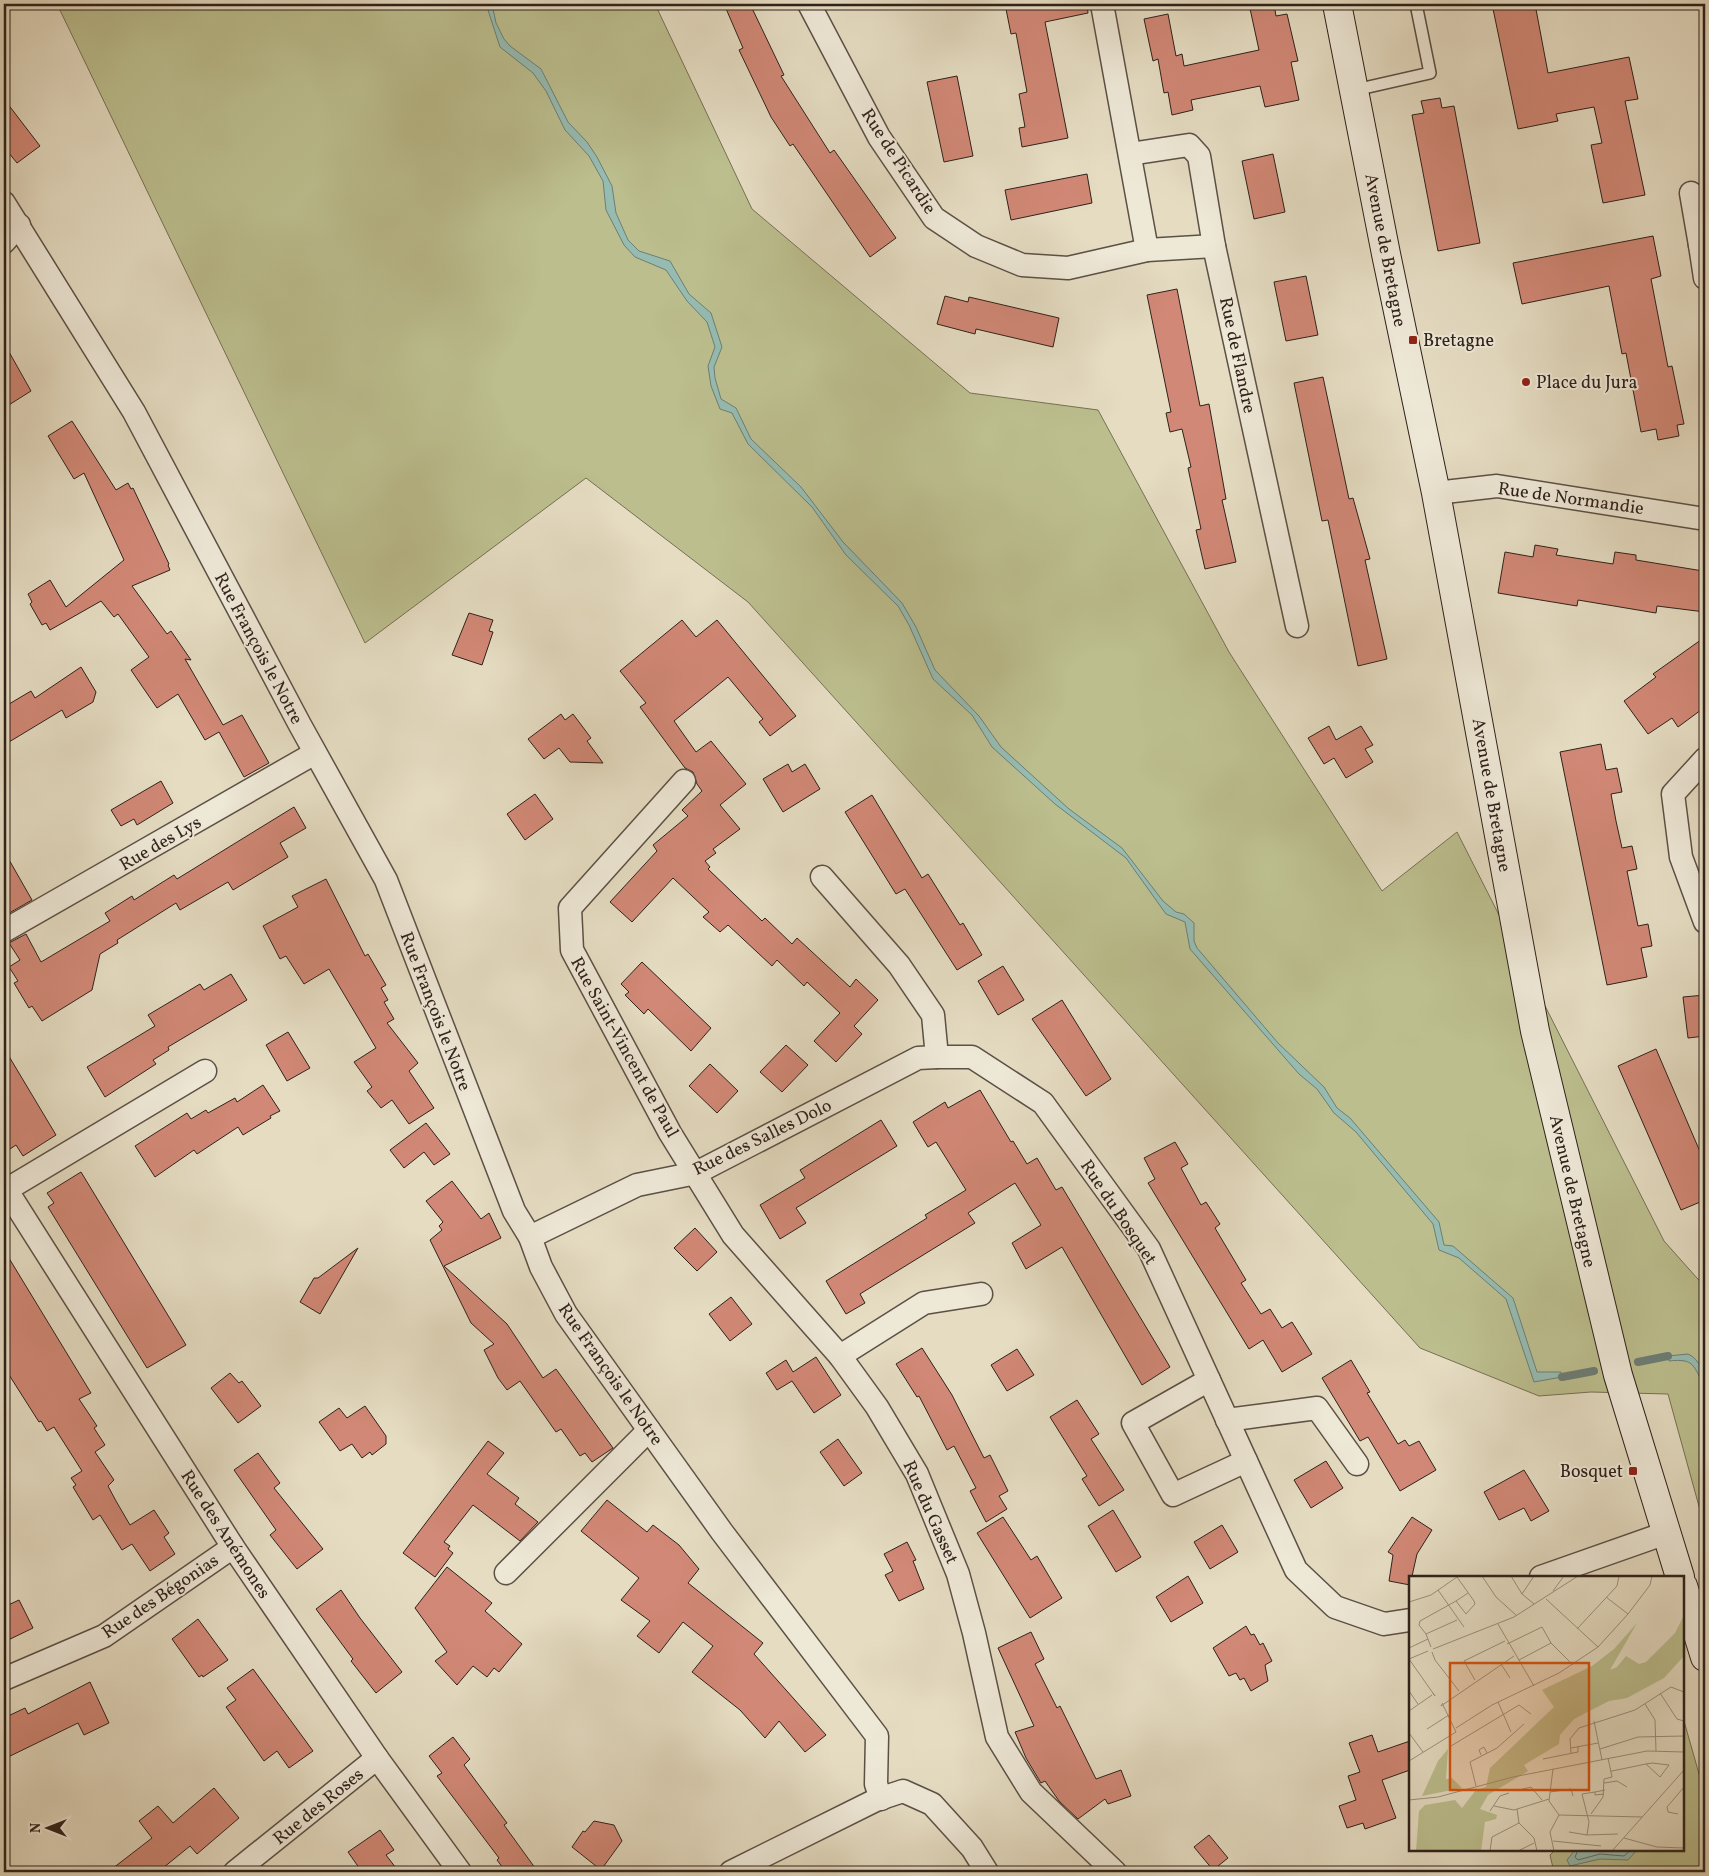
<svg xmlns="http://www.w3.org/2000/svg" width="1709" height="1876" viewBox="0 0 1709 1876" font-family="Vollkorn,serif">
<rect width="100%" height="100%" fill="#e5dcc2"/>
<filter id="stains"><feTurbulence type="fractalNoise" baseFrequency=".004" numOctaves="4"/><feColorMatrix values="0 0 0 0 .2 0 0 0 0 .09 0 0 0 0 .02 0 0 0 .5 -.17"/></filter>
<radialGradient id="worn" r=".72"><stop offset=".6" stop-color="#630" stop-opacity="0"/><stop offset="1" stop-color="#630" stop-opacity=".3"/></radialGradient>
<g fill="#bcbe8e" stroke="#767054">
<path d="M57 4H655L752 209 970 393 1098 410 1229 652 1382 891 1457 832 1664 1241 1705 1287V1528L1668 1394 1591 1392 1539 1396 1420 1348 748 602 586 478 365 643Z"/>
<path d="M1684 1721 1705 1795V1872H1554L1550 1855 1555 1850H1683Z"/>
</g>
<g fill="#96bcb2" stroke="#6d7e76">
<path d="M486 4H492L496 23 504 39 510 46 541 69 568 122 587 142 597 157 612 186 616 213 628 240 639 251 670 261 689 294 711 313 722 347 714 367 715 378 721 399 736 408 751 439 801 487 843 542 902 603 916 627 935 670 979 716 1001 747 1069 809 1122 848 1163 901 1176 912 1184 914 1194 923V941L1197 948 1278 1043 1324 1087 1337 1108 1350 1118 1439 1222 1444 1245 1453 1246 1513 1298 1537 1372H1561L1562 1377 1534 1382 1506 1299 1459 1258 1439 1250 1433 1224 1356 1132 1334 1113 1317 1089 1299 1074 1190 949 1185 922 1166 914 1126 858 1055 804 992 747 972 715 933 679 909 625 898 606 846 555 812 507 748 444 732 413 720 409 711 386 708 366 715 347 707 322 687 301 666 270 635 257 624 245 606 210 603 181 589 156 565 130 546 91 533 73 500 47Z"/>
<path d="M1688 1354C1700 1359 1705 1375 1705 1387 1693 1366 1695 1358 1669 1361L1668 1356Z"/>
<path d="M1575 1850H1637L1628 1860 1600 1859 1570 1866 1567 1860Z"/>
</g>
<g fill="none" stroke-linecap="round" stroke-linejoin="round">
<path stroke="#626e66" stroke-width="1" d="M1578 1850 1575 1857 1578 1860 1600 1854 1624 1856 1631 1850"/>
<g stroke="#6d7e76" stroke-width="8">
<path d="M1638 1362 1668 1356"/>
<path d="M1562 1377 1594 1371"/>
</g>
</g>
<g fill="#d18876" stroke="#2f211b">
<path d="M724 4H750L784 75 781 76 830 153 834 150 896 238 870 257 793 144 790 146 771 117 739 50 743 48Z"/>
<path d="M1005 4H1087L1088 13 1045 22 1068 138 1022 147 1019 128 1025 127 1019 94 1027 92 1016 33 1011 34Z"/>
<path d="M1249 4H1274L1276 16 1287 14 1298 61 1291 62 1299 100 1265 107 1260 86 1191 100 1193 110 1172 115 1168 92 1164 93 1158 59 1153 61 1144 19 1168 14 1176 56 1182 54 1184 66 1259 50Z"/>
<path d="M1492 4H1535L1548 73 1629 57 1638 99 1625 101 1645 195 1603 203 1591 145 1602 143 1594 107 1556 114 1558 121 1518 129Z"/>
<path d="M957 76 973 156 944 162 927 82Z"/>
<path d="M1440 98 1442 108 1454 106 1480 243 1438 251 1412 115 1424 113 1421 101Z"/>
<path d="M4 99 40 146 17 163 4 147Z"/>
<path d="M1273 154 1285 212 1254 219 1242 161Z"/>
<path d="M1087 174 1092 203 1011 220 1005 190Z"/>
<path d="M1653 236 1661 276 1651 279 1668 367 1672 366 1684 424 1677 425 1679 436 1658 440 1656 429 1641 432 1626 353 1622 354 1609 286 1522 304 1513 263Z"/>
<path d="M1306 276 1318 335 1286 341 1274 282Z"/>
<path d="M1177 289 1200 406 1209 404 1226 499 1222 500 1236 562 1205 569 1196 530 1201 529 1188 468 1191 467 1182 429 1170 432 1166 413 1171 412 1147 295Z"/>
<path d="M945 296 968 302 969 297 1059 318 1053 347 976 329 975 334 937 324Z"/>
<path d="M4 343 31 391 4 408Z"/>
<path d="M1323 377 1349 499 1353 498 1370 559 1365 560 1387 659 1358 666 1328 520 1322 521 1294 383Z"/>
<path d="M72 421 116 490 128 483 131 489 133 488 169 564 168 565 170 570 132 586 167 634 171 631 191 660 185 659 223 725 242 715 269 763 244 777 219 732 205 740 178 694 157 708 131 670 149 657 118 614 114 617 101 601 50 630 46 623 42 625 30 604 32 602 28 594 50 580 66 607 124 560 84 473 74 479 48 436Z"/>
<path d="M1535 545 1558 549 1556 555 1613 564 1615 552 1636 555V560L1703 571 1700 590 1705 591V612L1657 606 1656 613 1578 600 1577 606 1498 593 1505 552 1533 557Z"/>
<path d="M469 613 493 620 489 631 493 632 482 665 452 655Z"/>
<path d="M682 620 696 637 717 620 796 716 770 736 759 722 763 719 728 677 674 721 696 752 711 741 746 784 720 805 740 829 713 849 716 853 705 861 710 867 708 869 762 921 765 918 792 944 797 938 850 987 856 979 878 1000 854 1026 862 1034 836 1062 814 1041 840 1013 807 982 804 986 777 960 772 966 728 925 720 932 703 917 709 912 673 878 632 922 610 902 657 851 653 845 688 816 682 810 702 791 697 784 693 772 685 768 640 707 646 703 620 671Z"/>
<path d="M1705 637V707L1678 727 1672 718 1648 734 1624 701 1656 677 1653 674Z"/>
<path d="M81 667 96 692 93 702 66 718 62 710 4 745V707L31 691 35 698Z"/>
<path d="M561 714 565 720 573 714 591 738 587 741 603 763 570 762 559 748 544 759 528 739Z"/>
<path d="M1329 726 1336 740 1361 726 1373 745 1365 749 1373 762 1346 778 1334 758 1324 764 1308 738Z"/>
<path d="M1601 744 1606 770 1617 768 1622 792 1611 794 1616 821 1622 848 1632 846 1637 869 1627 871 1638 926 1648 924 1652 946 1641 948 1647 977 1607 985 1560 752Z"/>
<path d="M788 764 792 772 805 764 820 789 783 812 763 779Z"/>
<path d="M161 781 173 803 137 825 134 819 121 826 111 810Z"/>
<path d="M535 794 553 819 525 840 507 814Z"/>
<path d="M872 795 922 878 928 874 960 925 963 923 982 955 957 970 905 889 896 894 845 812Z"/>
<path d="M294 807 306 828 280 843 288 857 233 890 228 882 180 910 176 903 117 940 118 943 100 954 92 990 42 1021 32 1006 29 1008 14 983 18 981 9 967 20 960 9 943 26 934 41 962 110 921 105 913 132 896 134 900 174 875 177 879Z"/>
<path d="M4 851 32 900 4 916Z"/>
<path d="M326 879 365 956 368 954 386 985 381 988 388 1000 384 1002 394 1019 387 1023 418 1063 409 1071 434 1108 409 1124 392 1100 381 1108 367 1091 372 1087 354 1062 376 1048 329 969 304 984 286 956 280 959 263 926 298 907 292 896Z"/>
<path d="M642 962 711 1028 691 1051 648 1009 644 1014 625 995 629 992 621 984Z"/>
<path d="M1003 966 1024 1000 998 1015 978 981Z"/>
<path d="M231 974 247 1000 168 1047 169 1050 153 1060 156 1064 105 1097 87 1067 155 1026 148 1015 200 984 204 990Z"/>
<path d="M1705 995V1036L1688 1038 1683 997Z"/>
<path d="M1062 1000 1111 1079 1086 1096 1032 1019Z"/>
<path d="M288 1032 310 1068 287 1081 266 1045Z"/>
<path d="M786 1045 808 1065 782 1092 760 1072Z"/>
<path d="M4 1048 56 1135 23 1156 16 1145 10 1149 4 1138Z"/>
<path d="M1656 1049 1701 1154 1705 1153V1200L1681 1210 1618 1066Z"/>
<path d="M710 1064 738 1091 717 1113 689 1086Z"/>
<path d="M263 1085 280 1111 270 1116 271 1118 243 1135 238 1127 197 1154 194 1150 155 1177 135 1146 187 1113 191 1119 206 1110 208 1113 235 1098 237 1102Z"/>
<path d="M980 1090 1011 1142 1013 1141 1027 1164 1037 1158 1056 1190 1062 1187 1170 1367 1142 1385 1062 1247 1026 1269 1012 1243 1041 1225 1015 1183 968 1213 975 1223 860 1294 865 1303 846 1314 826 1281 927 1218 925 1215 966 1190 936 1142 928 1147 913 1122 945 1102 948 1108Z"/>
<path d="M881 1120 897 1146 796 1208 806 1223 780 1239 760 1205 805 1178 800 1170Z"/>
<path d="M426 1123 450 1154 434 1165 424 1152 404 1168 390 1150Z"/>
<path d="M1175 1142 1188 1164 1181 1168 1201 1205 1206 1202 1220 1224 1215 1228 1246 1280 1241 1283 1261 1314 1270 1309 1282 1328 1292 1322 1312 1354 1282 1372 1263 1340 1249 1349 1148 1183 1155 1179 1144 1158Z"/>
<path d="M81 1172 186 1345 147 1368 48 1207 54 1203 47 1193Z"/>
<path d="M452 1181 481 1219 489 1213 501 1238 444 1266 507 1324 543 1378 556 1369 613 1448 592 1462 585 1453 580 1456 561 1429 556 1432 520 1381 507 1390 498 1378 484 1350 494 1344 471 1323 430 1240 442 1230 439 1226 443 1222 426 1201Z"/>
<path d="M695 1228 717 1252 697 1271 674 1248Z"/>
<path d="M358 1248 320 1314 300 1302 314 1278H318Z"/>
<path d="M4 1250 91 1393 79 1399 97 1426 94 1428 105 1445 95 1452 114 1480 108 1486 116 1501 130 1525 154 1510 169 1533 164 1537 175 1554 150 1571 132 1544 122 1550 100 1515 93 1520 73 1487 76 1485 71 1478 82 1471 54 1427 47 1431 41 1421 39 1422 4 1367Z"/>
<path d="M731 1297 752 1324 730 1341 709 1314Z"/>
<path d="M922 1348 952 1395 984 1458 990 1455 1008 1491 999 1496 1007 1509 986 1522 970 1491 976 1488 954 1446 947 1450 919 1396 917 1397 896 1364Z"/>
<path d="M1017 1349 1034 1375 1007 1391 991 1365Z"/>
<path d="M816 1357 841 1395 814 1413 792 1381 777 1390 766 1373 786 1360 793 1372Z"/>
<path d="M1351 1360 1370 1392 1367 1393 1398 1444 1405 1440 1409 1446 1419 1441 1436 1470 1400 1491 1368 1437 1360 1441 1322 1378Z"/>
<path d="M230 1373 239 1383 242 1381 261 1406 238 1423 211 1388Z"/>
<path d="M1077 1400 1099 1434 1091 1439 1124 1490 1099 1506 1082 1479 1087 1476 1050 1417Z"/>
<path d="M365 1406 386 1436V1444L372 1455 370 1452 362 1458 352 1444 340 1451 319 1422 339 1408 347 1418Z"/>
<path d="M838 1439 862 1473 844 1486 820 1452Z"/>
<path d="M488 1441 504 1453 487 1474 519 1498 515 1504 538 1522 520 1541 473 1505 444 1542 450 1546 448 1549 453 1553 435 1577 403 1553Z"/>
<path d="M258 1453 280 1483 274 1488 323 1549 297 1569 270 1535 276 1530 234 1470Z"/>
<path d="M1326 1461 1343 1488 1311 1508 1294 1480Z"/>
<path d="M1524 1470 1549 1511 1531 1521 1524 1508 1499 1520 1484 1492Z"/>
<path d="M607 1500 647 1532 653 1525 679 1545 699 1569 688 1583 763 1643 754 1654 826 1735 805 1752 779 1721 765 1738 740 1710 692 1672 713 1646 683 1622 659 1653 637 1636 650 1621 621 1600 639 1578 581 1531Z"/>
<path d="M1113 1510 1141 1557 1116 1572 1088 1526Z"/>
<path d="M1003 1517 1031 1560 1037 1556 1062 1598 1030 1618 977 1533Z"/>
<path d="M1412 1517 1432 1530 1417 1554 1410 1585 1389 1581 1393 1555 1388 1552Z"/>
<path d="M1222 1525 1238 1552 1210 1569 1194 1542Z"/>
<path d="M907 1542 916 1560 913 1561 924 1589 899 1601 885 1575 893 1571 884 1554Z"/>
<path d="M447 1567 492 1603 485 1611 522 1644 499 1672 494 1668 487 1677 473 1666 457 1685 435 1661 447 1652 415 1608Z"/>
<path d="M1188 1576 1203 1603 1171 1622 1156 1597Z"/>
<path d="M341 1590 360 1618 402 1672 376 1693 351 1661 353 1659 316 1609Z"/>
<path d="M19 1600 33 1628 4 1642V1607Z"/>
<path d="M198 1619 228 1660 203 1677 202 1675 199 1677 172 1639Z"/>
<path d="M1246 1626 1251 1635 1254 1634 1260 1645 1263 1643 1272 1661 1265 1665 1268 1681 1251 1691 1244 1678 1240 1680 1236 1673 1229 1676 1213 1648Z"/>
<path d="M1031 1632 1044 1659 1035 1664 1057 1708 1060 1706 1096 1779 1121 1770 1131 1796 1108 1804 1105 1799 1078 1819 1059 1801 1045 1781 1041 1783 1026 1758 1015 1732 1034 1726 998 1648Z"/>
<path d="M253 1669 313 1751 289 1768 277 1751 264 1761 226 1707 236 1700 227 1688Z"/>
<path d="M90 1682 109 1723 84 1735 78 1723 4 1759V1718L25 1708 28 1714Z"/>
<path d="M1372 1735 1378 1752 1410 1741V1770L1382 1780 1396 1818 1365 1829 1363 1823 1347 1828 1339 1806 1356 1800 1348 1776 1360 1772 1349 1743Z"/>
<path d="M453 1737 470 1759 464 1765 507 1823 504 1825 538 1872H506L497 1860 499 1858 437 1776 442 1773 429 1756Z"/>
<path d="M214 1788 239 1818 197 1854 190 1846 158 1872H108L152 1838 139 1821 158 1806 173 1823Z"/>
<path d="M594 1821 614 1825 622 1841 601 1870 572 1847 583 1831 585 1832Z"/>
<path d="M380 1830 394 1850 386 1855 399 1872H362L348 1852Z"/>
<path d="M1209 1835 1228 1858 1213 1870 1194 1847Z"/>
</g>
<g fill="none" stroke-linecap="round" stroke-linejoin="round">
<defs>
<path id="lane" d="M1355 90 1430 73 1416 4"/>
<g id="street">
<path d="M809 4 879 137 934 218 976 246 1022 265 1068 268 1147 250 1214 246"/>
<path d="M1102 4 1147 250"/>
<path d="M1130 154 1189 145 1199 156 1214 246 1297 626"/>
<path d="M1691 193 1700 245"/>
<path d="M4 203 134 412 300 725 386 880 514 1211 530 1237 541 1267 566 1314 722 1532 877 1736 876 1784 881 1799"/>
<path d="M4 242 19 225"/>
<path d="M1705 244 1700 245 1705 278"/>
<path d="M1436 493 1497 486 1705 519"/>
<path d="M1705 759 1673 794 1681 857 1705 922"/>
<path d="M684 781 570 908 572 950 670 1133 733 1235 840 1356 877 1407 917 1474 958 1574 974 1633 997 1737 1031 1792 1115 1872"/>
<path d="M822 877 899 965 933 1015 937 1057H972L1043 1103 1149 1249 1296 1570 1335 1607 1384 1624 1410 1620"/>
<path d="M4 931 315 753"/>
<path d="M4 1186 233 1547 377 1758 460 1872"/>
<path d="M6 1190 205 1071"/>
<path d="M530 1237 637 1185 696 1173 918 1058 937 1057"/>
<path d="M840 1356 924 1303 981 1294"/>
<path d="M1209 1380 1133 1423 1173 1495 1246 1461"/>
<path d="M1227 1420 1317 1408 1357 1464"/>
<path d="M506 1573 649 1430"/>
<path d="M1541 1577 1666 1533"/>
<path d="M4 1679 104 1636 233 1547"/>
<path d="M235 1872 377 1758"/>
<path d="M731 1872 876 1800 903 1791 932 1804 972 1848 987 1872"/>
</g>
<g id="secondary">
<path d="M1337 4 1386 254 1436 493 1535 1031 1618 1375 1680 1577"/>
<path d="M1683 1586 1705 1657"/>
</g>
</defs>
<use href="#lane" stroke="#5c5045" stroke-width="14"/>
<use href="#street" stroke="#5c5045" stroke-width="25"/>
<use href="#secondary" stroke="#2f211b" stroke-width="30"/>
<use href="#lane" stroke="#eee8d7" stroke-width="11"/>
<use href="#street" stroke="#eee8d7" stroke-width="22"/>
<use href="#secondary" stroke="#eee8d7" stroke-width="28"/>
</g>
<g fill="#8f2418" stroke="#eee8d7" stroke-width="2">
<rect x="1408" y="335" width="10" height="10" rx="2.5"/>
<circle cx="1526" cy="382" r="5"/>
<rect x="1628" y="1466" width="10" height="10" rx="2.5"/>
</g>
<g text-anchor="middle" stroke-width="4" stroke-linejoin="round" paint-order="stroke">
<g font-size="18" fill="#2f211b" stroke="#eee8d7">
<text transform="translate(899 161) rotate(57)" y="6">Rue de Picardie</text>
<text transform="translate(1386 250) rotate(79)" y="6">Avenue de Bretagne</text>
<text transform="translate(1238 355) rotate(78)" y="6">Rue de Flandre</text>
<text transform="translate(1571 498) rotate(8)" y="6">Rue de Normandie</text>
<text transform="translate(259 648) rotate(62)" y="6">Rue François le Notre</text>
<text transform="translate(1492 795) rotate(80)" y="6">Avenue de Bretagne</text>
<text transform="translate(160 843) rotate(-30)" y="6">Rue des Lys</text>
<text transform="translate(436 1011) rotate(69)" y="6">Rue François le Notre</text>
<text transform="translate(625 1047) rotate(61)" y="6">Rue Saint-Vincent de Paul</text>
<text transform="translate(762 1137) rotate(-26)" y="6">Rue des Salles Dolo</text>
<text transform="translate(1573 1191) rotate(77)" y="6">Avenue de Bretagne</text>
<text transform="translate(1119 1212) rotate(56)" y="6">Rue du Bosquet</text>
<text transform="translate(611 1374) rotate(55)" y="6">Rue François le Notre</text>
<text transform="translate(931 1512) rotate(66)" y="6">Rue du Gasset</text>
<text transform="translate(226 1534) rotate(57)" y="6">Rue des Anémones</text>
<text transform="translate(160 1596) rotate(-34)" y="6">Rue des Bégonias</text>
<text transform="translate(318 1806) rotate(-39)" y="6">Rue des Roses</text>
</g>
<g font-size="18" fill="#2f211b" stroke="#eee8d7" text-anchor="start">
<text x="1423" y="346">Bretagne</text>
<text x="1536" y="388">Place du Jura</text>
<text x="1623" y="1477" text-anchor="end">Bosquet</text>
</g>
</g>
<g transform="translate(1409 1576)">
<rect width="275" height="275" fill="#e5dcc2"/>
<path d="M275 39V80L255 102 218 122 200 125 165 143 151 159 150 168 115 189 119 195 79 219 71 233 88 239 87 243 76 246 72 275H7L10 235 16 229 46 224 53 232 67 214 77 211 81 192 145 131 133 114 183 90 205 73 228 47 201 94 208 91 217 80 230 88 237 86 266 57ZM39 173 37 203 43 202 53 212 13 220 29 185Z" fill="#bcbe8e"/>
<path fill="none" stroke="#9c917f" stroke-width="1" d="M73 0 87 21 108 40M102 0 113 18 125 28M48 1 65 25 66 28 57 38 47 25 59 17M29 14 55 51M144 15 155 0M113 18 125 0M197 21 219 38M137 23 189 71M0 26 22 19 48 1M89 48 125 110M168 53 208 10 210 0M17 58 10 49 11 45 47 25M98 68 133 51 142 67 164 89M22 71 17 58 48 44M0 72 19 63M24 73 105 41 169 0M23 76 26 84 50 115M0 83 26 120 24 117M0 83 19 75M110 84 142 67M92 88 101 102M66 104 55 85 96 65M0 115 9 128M251 117 268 143 275 145M89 126 102 156M34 127 32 130 105 80M236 128 246 144 247 175M0 135 23 119M185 145 193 184M47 152 83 129 150 97 189 71 219 38 241 9 243 0M18 153 40 139M0 157 14 176M42 170 110 129 122 138M162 172 189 167M191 173 229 161 275 160M162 177 161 163 170 152 226 134 262 111 275 116M72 179 70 174 75 171 78 177M134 183 169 176V171M0 185 47 156 34 129M144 193 140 225 150 239 233 241M202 195H203L237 188 243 187 260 189 251 201 237 188M195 207 208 205 218 211M67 210 61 186 88 172 115 148M110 214 122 211 133 224M141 216 162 213 164 220M195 218 186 219V216L196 214M0 224 29 221 104 201 238 175 275 176M85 230 105 234 140 223M108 233 110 247 125 262 128 275M81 235 91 220 100 217M182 238 194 221 195 203 203 201 199 182M269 238 259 236 258 231 275 211M160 256 178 259 180 246 173 218 186 216M178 259 209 258M215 262 248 271 275 272M144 265 192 270M81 275 83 261 110 247M109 275 125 267M145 275 141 256 150 239M203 275 275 194"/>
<path fill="#d6530e" fill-opacity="0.15" stroke="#d6530e" stroke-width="2.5" d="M41 87H180V214H41Z"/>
<rect width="275" height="275" fill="none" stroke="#2f211b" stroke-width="2.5"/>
</g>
<rect width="1709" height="1876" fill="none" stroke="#e5dcc2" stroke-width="20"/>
<rect x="5" y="5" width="1699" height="1866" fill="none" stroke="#2f211b" stroke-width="2.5"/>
<rect x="10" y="10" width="1689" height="1856" fill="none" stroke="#2f211b"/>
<g transform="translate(48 1828) rotate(270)" stroke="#eee8d7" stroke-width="4" paint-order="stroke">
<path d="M0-4L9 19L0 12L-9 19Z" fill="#2f211b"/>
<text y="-8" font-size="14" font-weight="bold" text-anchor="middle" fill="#2f211b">N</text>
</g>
<rect width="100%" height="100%" filter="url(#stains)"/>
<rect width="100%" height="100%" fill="url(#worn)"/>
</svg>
